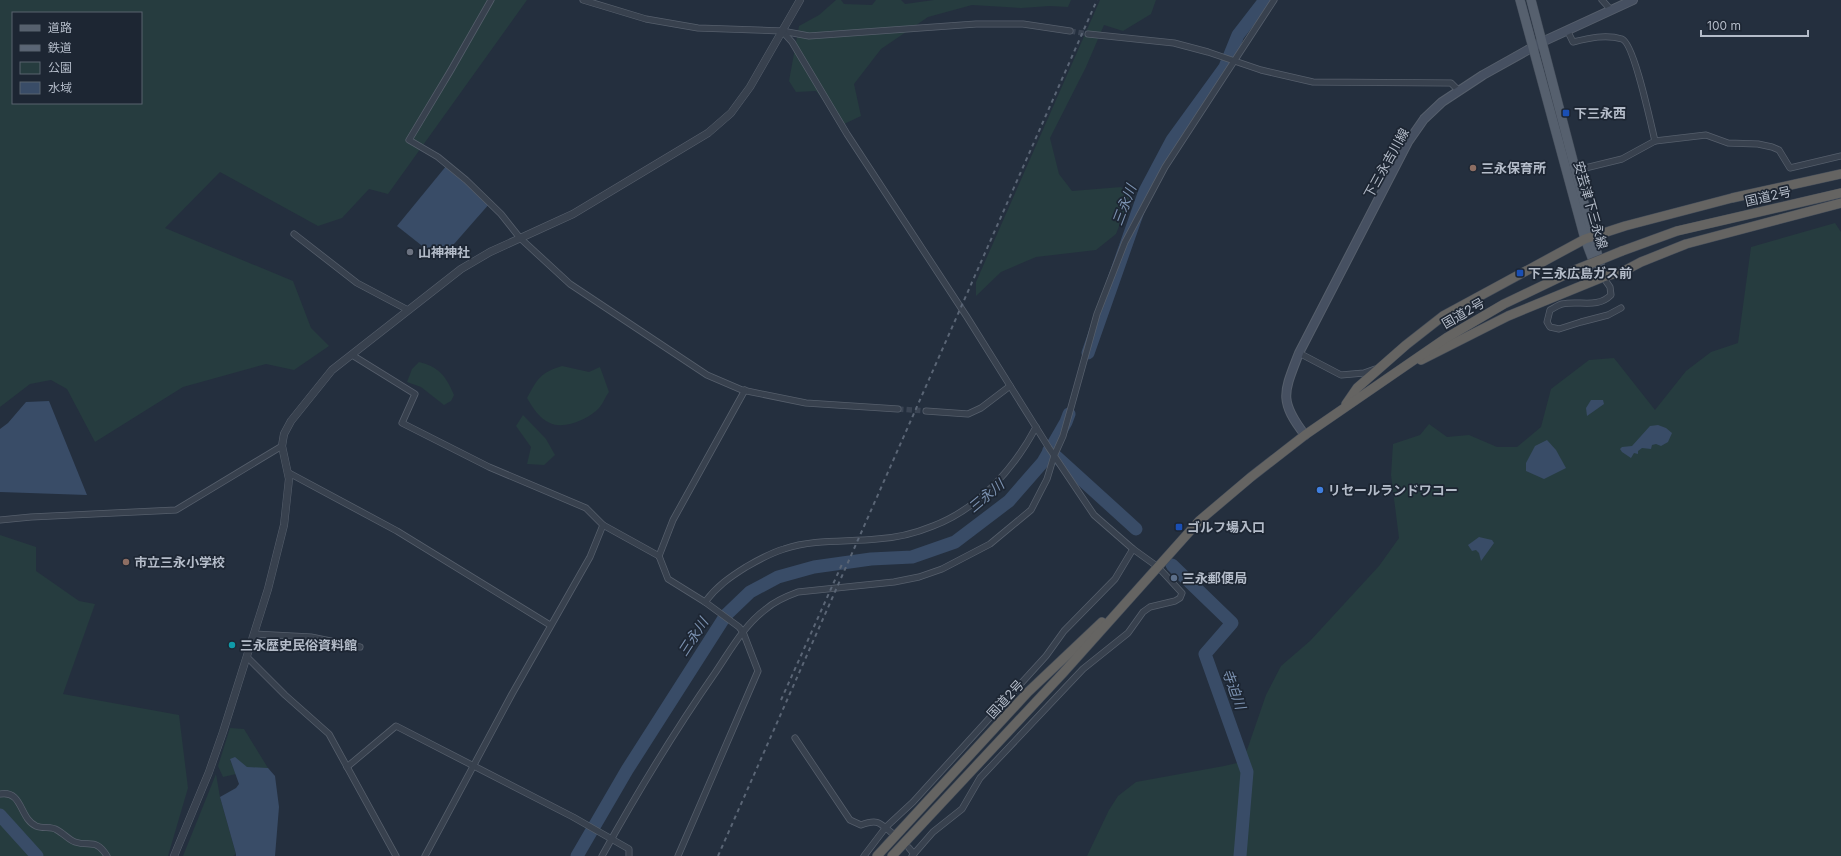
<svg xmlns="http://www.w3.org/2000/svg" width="1841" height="856" viewBox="0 0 1841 856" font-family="Inter,'Noto Sans JP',sans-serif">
<rect width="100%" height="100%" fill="#242f3e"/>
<g fill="#263c3f" fill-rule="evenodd">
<path d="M0 0H527L388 194 369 189 342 218 318 226 220 172 165 228 293 281 311 328 329 346 294 370 266 364 183 387 95 442 67 389 51 380 30 384 0 407ZM13 13H141V103H13Z"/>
<path d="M836 0H841L844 4 872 5 876 0H901L905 4 934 0H1071L1068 7 1050 6 1021 8 972 5 928 17 881 49 854 84 861 116 842 125 816 91 796 92 789 81 799 26 819 15Z"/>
<path d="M1100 0H1156L1151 14 1123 31 1104 25 1086 67 1050 138 1059 174 1072 191 1121 187 1131 196 1116 234 1096 250 1036 257 1001 272 976 296V282Z"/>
<path d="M1835 223 1841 232V856H1087L1109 810 1118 796 1136 782 1224 766 1237 763 1247 750 1266 695 1281 666 1310 641 1379 566 1399 538 1391 475 1393 444 1420 435 1429 424 1447 437 1469 435 1497 447H1517L1541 427 1551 389 1589 360 1614 358 1655 410 1686 371 1711 352 1738 343 1751 247Z"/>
<path d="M419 362C439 367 446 376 454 395L451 401 444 405 421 387 407 382 412 369Z"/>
<path d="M562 366 589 372 600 367 609 392C605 397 603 404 599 408 589 419 564 430 550 423 539 418 533 408 527 398 538 378 540 373 562 366Z"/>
<path d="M523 415 546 439 555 455 544 465 527 464 531 447 516 426Z"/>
<path d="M0 535 36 547V571L79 601 95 604 63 694 179 715 188 788 168 856H0Z"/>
<path d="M230 728 244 729 268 768H247L230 760 236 774 223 777 218 766Z"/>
<path d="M216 774 220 797 236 854 233 856H183Z"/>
</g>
<g fill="#394c67">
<path d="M447 165 490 203 440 260 397 226Z"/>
<path d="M1591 400H1603L1604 404 1587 416 1586 408Z"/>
<path d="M49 401 87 495 0 492V429L8 423 26 402Z"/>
<path d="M1658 425 1666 428 1672 433 1668 442 1661 446 1656 444 1652 445 1651 449 1642 448 1638 451V454L1634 453 1631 458 1622 452 1620 449 1622 447 1632 446 1650 426Z"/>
<path d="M1547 440 1556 450 1566 468 1544 479 1526 471V463L1535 446Z"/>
<path d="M1479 537 1492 540 1494 543 1481 561 1479 553 1476 550 1472 551 1468 545Z"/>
<path d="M235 757 247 767 268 768 275 776 279 807 275 856H236V854L220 797 236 788 239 784 230 759Z"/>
</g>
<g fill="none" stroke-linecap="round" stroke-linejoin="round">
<g stroke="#394c67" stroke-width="13">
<path d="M1088 353 1145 191 1172 140 1225 67 1238 35 1265 0"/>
<path d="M1049 450 1136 529"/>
<path d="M1172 565 1232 623 1205 654 1247 772 1240 856"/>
<path d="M0 815 37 856"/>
<path d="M577 856 627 770 726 615 750 592 778 577 814 567 871 559 912 557 955 542 1009 501 1043 462 1066 422 1069 414"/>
</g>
<g stroke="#3a4453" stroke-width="5.5" stroke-dasharray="5.5 3" stroke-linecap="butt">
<path d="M1070 31 1088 34"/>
<path d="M898 409 926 411"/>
</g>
<defs>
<g id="minor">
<path d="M491 0 451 70 409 140 438 157 466 180 501 214 520 238 570 284 707 375 742 390 806 403 898 409"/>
<path d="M583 0 646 19 698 28 782 31 809 36 976 24H1023L1070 31"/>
<path d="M1602 0 1611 10"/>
<path d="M1567 30 1573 42C1589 38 1606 34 1622 39 1634 43 1651 125 1655 141"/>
<path d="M782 31 792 42 847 134 967 317 1049 448 1094 515 1133 549 1158 567 1182 593 1180 598 1175 601 1150 607 1143 612 1128 633 1083 669 980 778 962 809 933 832 912 856"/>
<path d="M1088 34 1174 43 1208 52 1261 70 1313 82 1451 83 1459 91"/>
<path d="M1573 171 1622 159 1655 141 1706 135 1728 143 1758 144 1772 147 1779 150 1790 168 1841 156"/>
<path d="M294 234 357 283 408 310"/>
<path d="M1603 277 1610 287 1611 295C1597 309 1579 300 1562 304 1558 305 1554 308 1550 310L1547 322 1550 327 1559 329 1581 322 1608 315 1621 308"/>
<path d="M1299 353 1341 375 1364 373 1375 369"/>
<path d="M352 355 415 394 402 423 489 467 586 508 603 525 659 556 668 579 705 602 739 627 743 632 758 671 678 856"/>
<path d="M926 411 968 414 981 408 1010 386"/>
<path d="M289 473 397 531 550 625"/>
<path d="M0 520 31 517 176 510 282 446"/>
<path d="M659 556 673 520 745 390"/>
<path d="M705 602C717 586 730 577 746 567 758 560 771 553 784 549 814 539 847 542 877 539 895 538 916 533 933 526 978 509 1014 469 1036 427"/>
<path d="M254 634 311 637 360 647"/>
<path d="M247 657 285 695 329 734 396 856"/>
<path d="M795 738 850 820 861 825C877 819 879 822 892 833"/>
<path d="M347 767 396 726 573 817 629 849V856"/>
<path d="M0 794C23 790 19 818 36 826 43 829 51 826 57 830 63 833 69 840 75 842 90 847 96 838 107 856"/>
<path d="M909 848 914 854"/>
<path d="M425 856 512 694 590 557 603 525"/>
<path d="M602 856C637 793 674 732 715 673 730 651 744 625 766 609 775 601 787 596 798 592L894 582 919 577 942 569 990 544 1031 510 1047 479 1054 456 1063 436 1097 314 1125 242 1165 167 1274 0"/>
<path d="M864 856 886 827 913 802 1046 656 1064 631 1115 579 1133 549"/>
</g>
<path id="tertiary" d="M174 856 209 772 223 732 268 589 284 525 289 479 282 446 284 434 291 421 332 370 461 269 490 252 573 214 708 133 731 113 750 87 800 0"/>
<path id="secondary" d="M1305 435C1278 400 1284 392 1299 353L1408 142 1424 119 1442 102 1483 75 1542 42 1633 0"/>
<g id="primary">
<path d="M1520 0 1585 239 1596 268 1603 277"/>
<path d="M1531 0 1601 268"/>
</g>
<g id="trunk">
<path d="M1622 251 1677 231 1841 193"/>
<path d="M1421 360 1508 316 1603 277 1624 271 1641 262 1686 244 1841 203"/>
<path d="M1346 404 1357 388 1406 345 1443 316 1585 239 1625 226 1732 198 1841 174"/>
<path d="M877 856 1028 692 1102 622"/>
<path d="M892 856 1063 673 1199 521 1251 477 1305 435 1446 338 1504 304 1575 270"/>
</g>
</defs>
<use href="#minor" stroke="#565f6c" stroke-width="7"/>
<use href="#tertiary" stroke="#565f6c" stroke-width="8"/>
<use href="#secondary" stroke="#565f6c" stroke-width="10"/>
<use href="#primary" stroke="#414a57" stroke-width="10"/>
<use href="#trunk" stroke="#434c59" stroke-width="10"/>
<use href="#minor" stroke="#38414e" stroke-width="5.5"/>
<use href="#tertiary" stroke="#38414e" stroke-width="7"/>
<use href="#secondary" stroke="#465061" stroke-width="8"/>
<use href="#primary" stroke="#56606e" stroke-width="9"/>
<use href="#trunk" stroke="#656462" stroke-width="9"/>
<g stroke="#5a6575" stroke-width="2" stroke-dasharray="4 4" stroke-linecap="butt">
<path d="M781 700 843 562"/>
<path d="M718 856 1097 0"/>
</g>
<defs>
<path id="trunk-bridge" d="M1575 270 1622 251"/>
</defs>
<use href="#trunk-bridge" stroke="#434c59" stroke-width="10" stroke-linecap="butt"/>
<use href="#trunk-bridge" stroke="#656462" stroke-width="9"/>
</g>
<g fill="#1a4fb4" stroke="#1d2633" stroke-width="1.5">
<rect x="1562" y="109" width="8" height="8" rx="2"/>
<rect x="1516" y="269" width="8" height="8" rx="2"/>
<rect x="1175" y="523" width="8" height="8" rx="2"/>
</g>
<g fill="#8d6e63" stroke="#1d2633" stroke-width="1.5">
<circle cx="1473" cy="168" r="4"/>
<circle cx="126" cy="562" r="4"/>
</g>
<circle fill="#6b7280" stroke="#1d2633" stroke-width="1.5" cx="410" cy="252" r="4"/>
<circle fill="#3f7fe0" stroke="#1d2633" stroke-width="1.5" cx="1320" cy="490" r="4"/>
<circle fill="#5c6f8a" stroke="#1d2633" stroke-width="1.5" cx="1174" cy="578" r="4"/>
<circle fill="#0f9aa8" stroke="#1d2633" stroke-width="1.5" cx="232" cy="645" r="4"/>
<g text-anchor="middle" stroke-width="3.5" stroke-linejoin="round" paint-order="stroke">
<g font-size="13" font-weight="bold" fill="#b4bcc9" stroke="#1d2633" text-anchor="start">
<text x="1574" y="118">下三永西</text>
<text x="1481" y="173">三永保育所</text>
<text x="418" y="257">山神神社</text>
<text x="1528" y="278">下三永広島ガス前</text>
<text x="1328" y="495">リセールランドワコー</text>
<text x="1187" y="532">ゴルフ場入口</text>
<text x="134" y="567">市立三永小学校</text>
<text x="1182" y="583">三永郵便局</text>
<text x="240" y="650">三永歴史民俗資料館</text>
</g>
<g font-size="13" fill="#b4bcc9" stroke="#1d2633">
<text transform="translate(1386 163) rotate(-61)" y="5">下三永吉川線</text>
<text transform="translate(1768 196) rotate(-13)" y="5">国道2号</text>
<text transform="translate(1591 205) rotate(74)" y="5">安芸津下三永線</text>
<text transform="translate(1463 313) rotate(-30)" y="5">国道2号</text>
<text transform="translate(1005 699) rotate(-47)" y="5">国道2号</text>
</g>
<g font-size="14" font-style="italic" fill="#7c92b1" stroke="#1d2633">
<text transform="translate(1124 205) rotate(-69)" y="5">三永川</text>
<text transform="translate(986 496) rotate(-40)" y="5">三永川</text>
<text transform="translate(693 637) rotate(-57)" y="5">三永川</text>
<text transform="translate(1234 689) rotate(70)" y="5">寺迫川</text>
</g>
</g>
<rect x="12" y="12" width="130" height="92" fill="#1d2633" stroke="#59626f"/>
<rect x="20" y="25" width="20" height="6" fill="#56606e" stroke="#59626f"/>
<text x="48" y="32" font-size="12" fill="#b4bcc9">道路</text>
<rect x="20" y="45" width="20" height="6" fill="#5a6575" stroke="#59626f"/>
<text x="48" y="52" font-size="12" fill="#b4bcc9">鉄道</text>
<rect x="20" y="62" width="20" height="12" fill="#263c3f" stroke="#59626f"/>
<text x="48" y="72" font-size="12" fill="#b4bcc9">公園</text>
<rect x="20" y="82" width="20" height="12" fill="#394c67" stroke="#59626f"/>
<text x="48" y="92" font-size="12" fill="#b4bcc9">水域</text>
<path d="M1701 30v6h107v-6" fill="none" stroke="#b4bcc9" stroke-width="2"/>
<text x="1707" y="30" font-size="12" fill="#b4bcc9" stroke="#1d2633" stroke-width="3" paint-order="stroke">100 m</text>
</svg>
